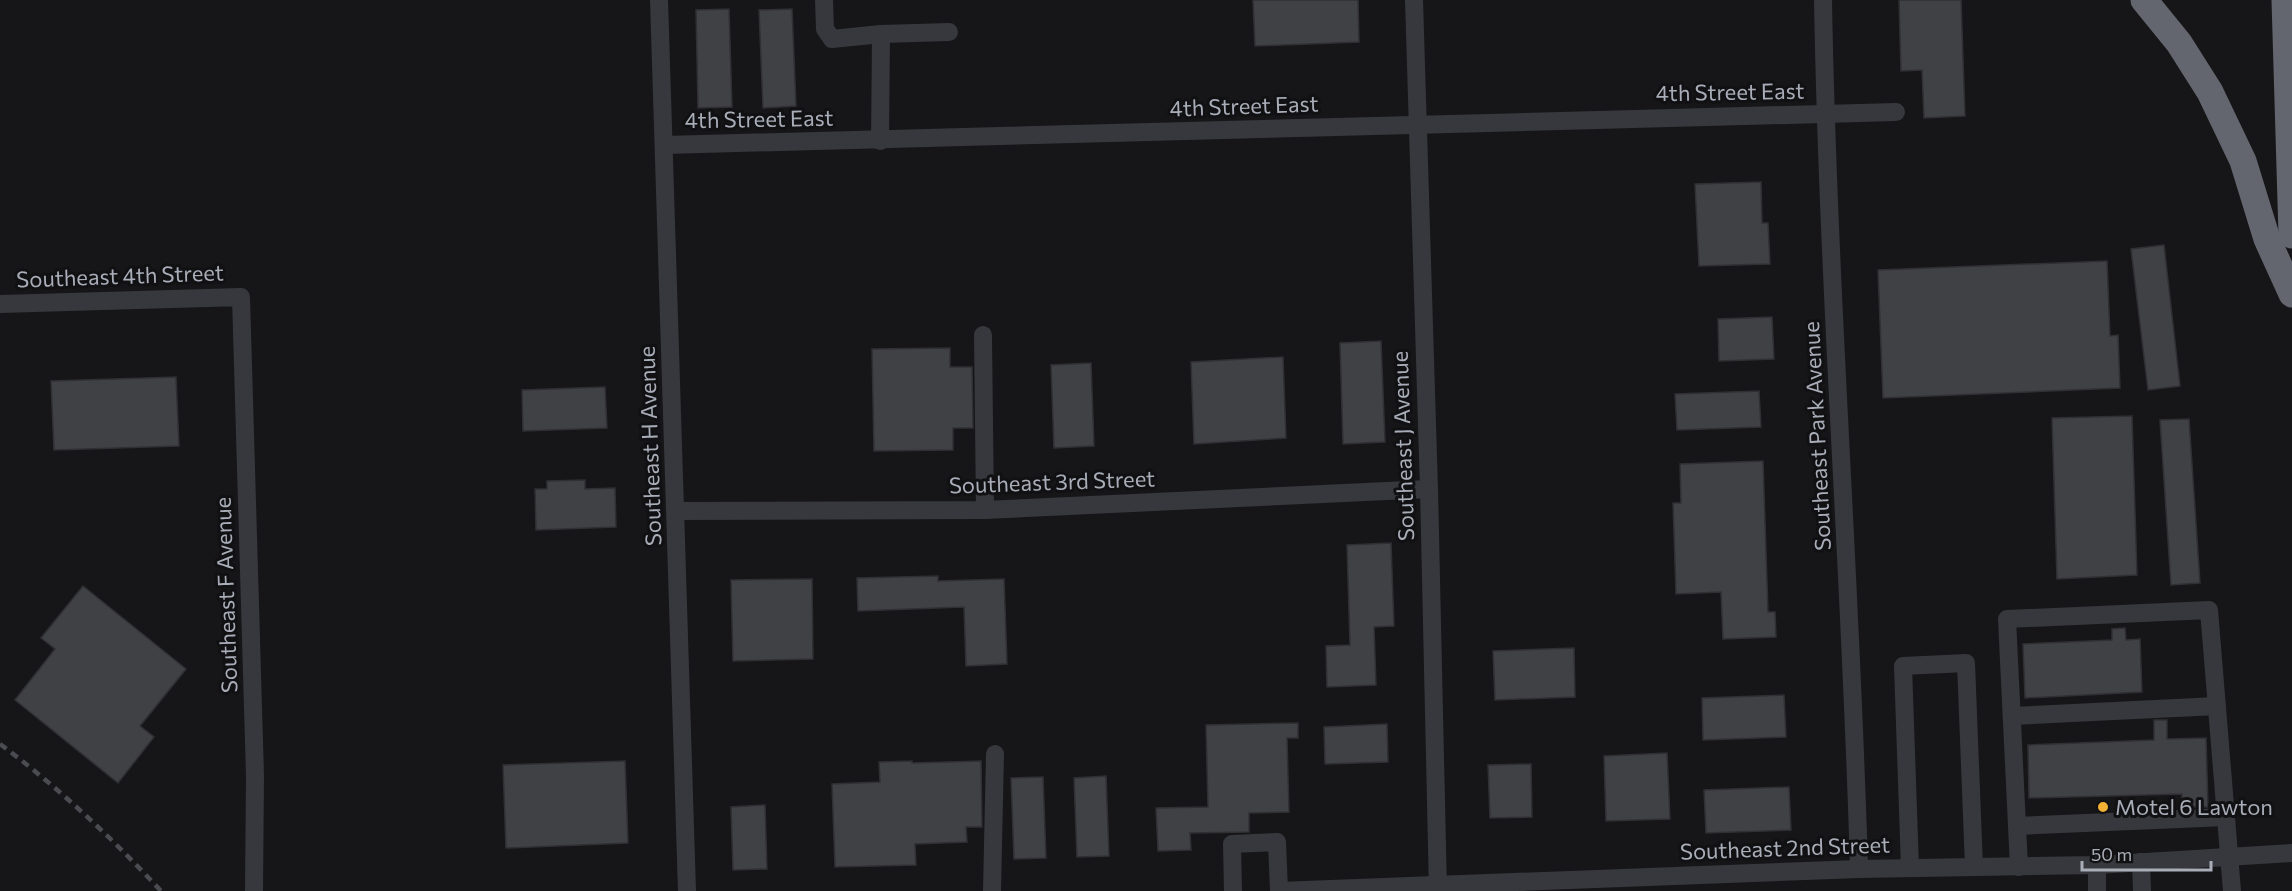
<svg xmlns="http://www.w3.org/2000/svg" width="2292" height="891" viewBox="0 0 2292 891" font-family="Commissioner,sans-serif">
<rect width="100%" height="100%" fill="#161618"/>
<g fill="#404145" stroke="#303034" stroke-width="1.5">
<path d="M1253 0H1358L1359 42 1255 46Z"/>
<path d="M1899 0H1961L1965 116 1924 118 1922 70 1901 71Z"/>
<path d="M729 9 732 107 698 108 696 10Z"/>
<path d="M792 9 796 106 763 108 759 10Z"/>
<path d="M1761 182 1762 223H1768L1770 264 1699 266 1695 184Z"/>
<path d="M2164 245 2180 386 2148 390 2131 249Z"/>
<path d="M2107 261 2110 336 2118 335 2120 388 1883 398 1878 270Z"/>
<path d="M1772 317 1774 359 1719 361 1718 319Z"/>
<path d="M1381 341 1385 442 1343 444 1340 343Z"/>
<path d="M950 348V367H972L973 428H953V450L874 451 872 349Z"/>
<path d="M1283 357 1286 438 1194 444 1191 362Z"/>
<path d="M1091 363 1094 446 1054 448 1051 365Z"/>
<path d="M176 377 179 446 54 450 51 381Z"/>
<path d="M605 387 607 428 523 431 522 390Z"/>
<path d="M1759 391 1761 427 1677 430 1675 394Z"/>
<path d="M2132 416 2137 575 2057 579 2052 418Z"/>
<path d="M2189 419 2200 583 2171 585 2160 420Z"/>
<path d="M1763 461 1768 612H1775L1776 637 1723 639 1721 592 1676 594 1673 503H1681L1680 464Z"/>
<path d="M585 480V489L615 488 616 527 536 530 535 489H547V481Z"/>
<path d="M1391 543 1394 626 1374 627 1376 685 1327 687 1326 646 1350 645 1347 545Z"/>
<path d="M938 576V581L1004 579 1007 664 966 666 964 607 858 611 857 578Z"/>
<path d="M812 579 813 659 733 661 731 580Z"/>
<path d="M83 586 186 669 140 726 154 737 118 783 15 700 55 649 41 638Z"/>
<path d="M2125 628 2126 640 2140 639 2142 692 2025 698 2023 644 2112 640V629Z"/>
<path d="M1574 648 1575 697 1495 700 1493 651Z"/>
<path d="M1784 695 1786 737 1703 740 1702 698Z"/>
<path d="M2154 720H2167V739L2206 738 2208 807H2182V794L2029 798 2028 745 2154 740Z"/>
<path d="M1298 723V738H1287L1289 812 1249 813V832L1190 833 1191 850 1158 851 1156 808 1208 807 1206 725Z"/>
<path d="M1387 724 1388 762 1325 764 1324 727Z"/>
<path d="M1667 753 1670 819 1606 821 1604 756Z"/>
<path d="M625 761 628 843 506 848 503 765Z"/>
<path d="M912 761V763L981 761 982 827H966L967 842 915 844 916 865 835 867 832 784 880 782 879 762Z"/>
<path d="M1531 764 1532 817 1490 818 1488 765Z"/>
<path d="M1106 776 1109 856 1077 857 1074 778Z"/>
<path d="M1043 777 1046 858 1014 859 1011 778Z"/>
<path d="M1789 787 1791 830 1706 833 1704 790Z"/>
<path d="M765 805 767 869 733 870 731 807Z"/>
</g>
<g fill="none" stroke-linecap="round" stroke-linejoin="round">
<g stroke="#37383d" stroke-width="18">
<path d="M659 0 687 891"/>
<path d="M824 0 825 29 832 39 881 34"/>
<path d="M1414 0 1429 489 1438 891"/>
<path d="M1823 0C1828 290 1851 579 1859 869"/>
<path d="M880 141 881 34 949 32"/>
<path d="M665 145 1896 112"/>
<path d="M0 304 241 297 255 776 254 891"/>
<path d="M983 335 985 510"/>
<path d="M676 511 985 510 1429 489"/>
<path d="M2012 716 2217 706"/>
<path d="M2017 826 2226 817"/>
<path d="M2141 862 2142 891"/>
<path d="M2097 865V891"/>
<path d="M2019 867 2007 619 2209 610 2232 891"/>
<path d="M1910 868 1903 666 1966 663 1974 867"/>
<path d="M992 891 995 754"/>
<path d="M1233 891 1232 844 1277 842 1279 891"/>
<path d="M1279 891 1859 869 2097 865 2292 853"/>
</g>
<g stroke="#63666e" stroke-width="27">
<path d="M2144 0 2179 43 2210 92 2243 161 2267 239 2292 294"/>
<path d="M2285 0 2292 235"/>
</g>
<path stroke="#4a4c52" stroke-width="4.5" stroke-dasharray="8 6" stroke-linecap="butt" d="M0 744C59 788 111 837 161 891"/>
</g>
<circle fill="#f2b134" stroke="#111113" stroke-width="2" cx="2103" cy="807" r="6"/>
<g text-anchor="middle" stroke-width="6" stroke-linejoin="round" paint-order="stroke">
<g font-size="22" fill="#a8adb8" stroke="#111113">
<text transform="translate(1730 92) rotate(-1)" y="8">4th Street East</text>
<text transform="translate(1244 106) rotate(-2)" y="8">4th Street East</text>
<text transform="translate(759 119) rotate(-1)" y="8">4th Street East</text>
<text transform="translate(120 276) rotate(-2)" y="8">Southeast 4th Street</text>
<text transform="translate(1817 436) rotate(-93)" y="8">Southeast Park Avenue</text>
<text transform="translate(650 446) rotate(-92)" y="8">Southeast H Avenue</text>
<text transform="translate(1403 446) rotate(-92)" y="8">Southeast J Avenue</text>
<text transform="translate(1052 482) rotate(-2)" y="8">Southeast 3rd Street</text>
<text transform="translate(226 595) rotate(-92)" y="8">Southeast F Avenue</text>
<text transform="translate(1785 848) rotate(-2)" y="8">Southeast 2nd Street</text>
</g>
<g font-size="22" fill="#a8adb8" stroke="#111113" text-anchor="start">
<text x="2115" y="815">Motel 6 Lawton</text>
</g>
</g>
<path d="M2082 861v9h129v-9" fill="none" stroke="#a8adb8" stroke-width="3"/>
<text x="2091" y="861" font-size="18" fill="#a8adb8" stroke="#111113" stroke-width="4.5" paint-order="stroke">50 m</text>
</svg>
